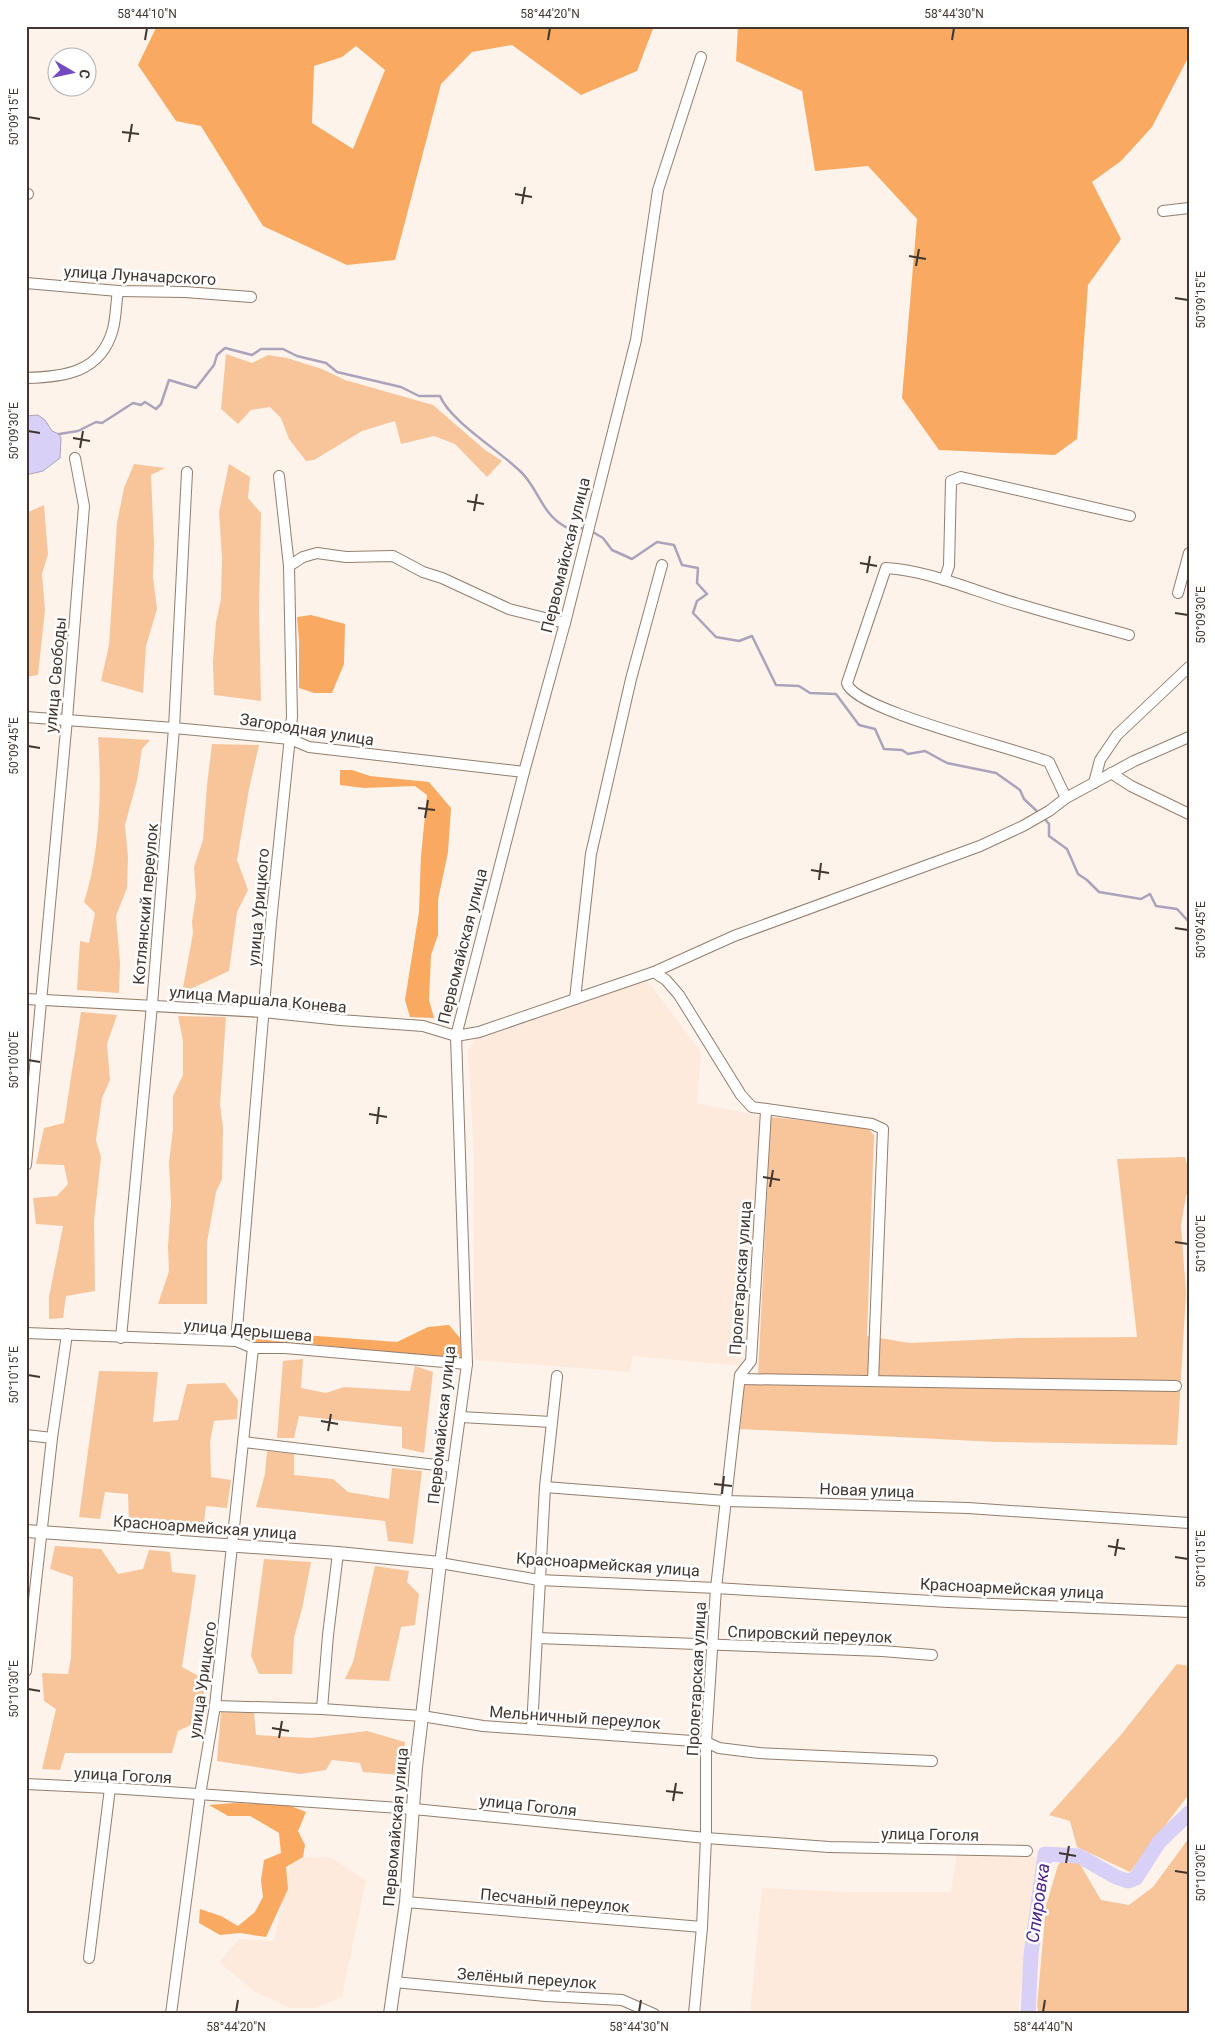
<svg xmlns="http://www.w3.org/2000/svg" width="1215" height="2040" viewBox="0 0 1215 2040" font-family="Roboto,sans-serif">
<rect width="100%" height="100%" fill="#fdf3eb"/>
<g fill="#fdeadc">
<path d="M647 980 701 1052 697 1103 760 1116 742 1366 633 1356 630 1372 474 1360V1155L468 1051 476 1038 482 1035Z"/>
<path d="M957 1853 1037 1857 1018 2014H750L762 1888 849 1892H951Z"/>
<path d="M330 1857 366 1880 342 1997 316 2008H290L255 1992 219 1962 239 1939 274 1941 292 1858Z"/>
</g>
<g fill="#f8c49a">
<path d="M226 354 252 363 268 355 287 358 322 369 345 380 433 405 485 450 502 461 487 477 455 444 434 436 401 444 395 421 362 431 314 460 306 461 289 439 281 418 270 407 251 410 238 424 221 409Z"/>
<path d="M134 464 165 468 151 475 154 544 153 577 157 609 146 646 143 693 101 681 109 645 117 523 124 488Z"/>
<path d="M229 464 250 477 248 498 261 513 259 610 261 701 214 695 213 661 216 622 221 599 222 559 219 512Z"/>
<path d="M44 505 48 554 42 574 45 610 38 675 26 677V513Z"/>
<path d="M98 737 150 740 142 749 137 781 125 825 128 857 127 888 116 916 120 963 119 993 77 990 80 941 89 943 95 913 84 902C100 854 102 788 98 737Z"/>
<path d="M212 744 259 745 249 789 237 860 248 890 237 912 229 971 182 993 193 933 192 922 196 896 194 867 203 840 207 785Z"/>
<path d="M81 1012 117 1015 107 1044 110 1080 102 1098 96 1140 101 1157 94 1221 95 1291 66 1296 63 1318 49 1319V1297L63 1226 36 1224 33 1198 57 1196 68 1184 64 1165 36 1164 44 1128 64 1123Z"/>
<path d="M178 1016 226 1017 220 1104 223 1128 222 1179 216 1192 207 1242V1304H158L169 1271 168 1246 171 1203 169 1162 173 1129V1096L183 1075V1041Z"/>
<path d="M771 1117 867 1127 874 1135 867 1336 910 1343 1017 1338 1137 1337 1117 1159 1185 1157C1188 1168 1193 1186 1186 1196L1181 1225 1186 1293 1177 1445 996 1442 740 1429 745 1376 758 1375Z"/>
<path d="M303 1359 301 1388 326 1393 344 1387 410 1391 415 1366 433 1372 424 1453 402 1448V1427L299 1416 294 1438H277L283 1361Z"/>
<path d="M99 1371 158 1372 153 1422 178 1420 187 1384 225 1383 238 1400 237 1419 214 1421 210 1442 211 1477 231 1480 227 1508 206 1506 203 1530 129 1523 128 1494 105 1492 100 1519 79 1517Z"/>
<path d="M267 1451 294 1454V1475L333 1479 348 1492 389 1499 392 1468 422 1471 413 1544 388 1541 385 1521 256 1507 265 1474Z"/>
<path d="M55 1546 101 1549 118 1574 143 1569 149 1550 170 1552 172 1572 196 1575 182 1667 206 1680 199 1721 178 1731 172 1753H65L60 1770 42 1769 56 1709 44 1701 42 1673 68 1674 71 1658 73 1577 50 1569Z"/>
<path d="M264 1559 311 1562 302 1609 294 1637 292 1674H259L251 1656Z"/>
<path d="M375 1566 409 1571 407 1582 419 1594 415 1625 401 1627 389 1681 345 1679 353 1662Z"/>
<path d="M1177 1664 1189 1666V1794L1130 1872 1077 1847 1070 1821 1049 1815 1120 1736Z"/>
<path d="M221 1712 254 1713 256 1735 310 1738 367 1731 405 1742 401 1775 363 1772 360 1763 332 1760 326 1770 300 1774 217 1761Z"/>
<path d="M1189 1838V2014H1039L1037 2006 1046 1906 1058 1865 1065 1858 1077 1859 1101 1900 1129 1905 1153 1887Z"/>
</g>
<g fill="#faa961" fill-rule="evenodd">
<path d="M157 26H654L637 71 581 95 512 45 472 52 441 84 395 260 347 265 263 226 201 126 176 121 138 65ZM356 46 385 70 353 149 312 123 314 66 342 57Z"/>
<path d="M738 26H1189V56L1152 127 1121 161 1092 182 1121 239 1088 285 1077 439 1055 455 939 450 902 398 917 219 868 166 815 171 802 91 736 61Z"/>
<path d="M311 615 345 624 344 664 332 693H314L299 688V640L297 617Z"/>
<path d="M340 770H352L370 776 429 782 451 808 448 852 438 900V935L431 955 429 1000 434 1018 410 1017 405 1000 419 912 421 856 427 795 415 786 364 788 340 785Z"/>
<path d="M449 1325 460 1338 461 1359 309 1344 254 1343 243 1333 252 1331 397 1342 428 1327Z"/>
<path d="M234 1803 288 1805 306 1812 298 1831 305 1845 303 1857 286 1867 288 1889 266 1937 240 1933 220 1935 199 1923 200 1909 221 1916 238 1926 255 1912 263 1897 261 1880 264 1860 281 1853 279 1833 250 1816H228L209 1805Z"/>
</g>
<path fill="#d8d0f6" stroke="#aba2bb" d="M38 415 45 420 52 431 59 434 61 438 60 458 43 471 26 475V416Z"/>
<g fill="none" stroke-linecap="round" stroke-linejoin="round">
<g stroke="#aba2bb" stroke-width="2.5">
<path d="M59 434 78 431 96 422 102 423 133 403 141 405 145 402 156 409 161 404 169 380 196 388 214 365 217 355 225 348 252 355 261 349H283L297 356 326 363 337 372 401 387 419 396H440C450 421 500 451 521 472 538 488 542 514 564 526 569 530 580 528 586 528"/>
<path d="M591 531 603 538 612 550 632 559 657 542 674 545 682 565 698 568 697 583 707 594 697 601 693 613 716 637 739 641 752 636 776 685 799 686 810 693 836 694 859 725 875 729 884 749 902 750 908 754 925 751 947 763 996 773 1020 790 1024 799 1040 814"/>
<path d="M1044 818 1049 824V836L1067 849 1078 874 1087 880 1099 892 1141 899 1150 894 1156 906 1177 909 1189 922"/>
</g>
<path stroke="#d8d0f6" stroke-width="15" d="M1028 2014 1031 1955 1045 1854 1079 1856 1116 1877 1128 1881 1136 1878 1159 1842 1189 1813"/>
<defs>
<g id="minor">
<path d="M701 57 658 190 636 340 565 623 524 772 456 1036 467 1364 440 1563 539 1580 716 1588 948 1602 1189 1612"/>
<path d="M26 194H28"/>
<path d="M1163 211 1189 208"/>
<path d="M26 283 118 291 185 292 251 297"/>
<path d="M26 378C64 377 101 373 113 329 116 317 116 303 118 291"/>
<path d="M289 566 303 557 317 553 346 557 393 556 423 572 442 578 509 609 565 623"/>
<path d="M944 580 949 566 951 481 961 477 1130 516"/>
<path d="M1178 593 1189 553"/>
<path d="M26 717 174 728 290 739 309 747 524 772"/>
<path d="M1111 773 1131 786 1189 814"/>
<path d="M1094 783 1100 760 1117 735 1189 667"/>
<path d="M1066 798 1049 762C1018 749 853 710 847 683L886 568C933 571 978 593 1022 605 1058 616 1093 625 1129 635"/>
<path d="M654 972 734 936 980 846 1023 826 1049 811 1066 798 1134 761 1189 737"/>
<path d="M26 999 263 1012 340 1020 423 1026 456 1036 479 1032 654 972 666 980 679 995 741 1095 752 1107 872 1124 883 1129 873 1381"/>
<path d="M575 999 591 854 631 679 662 565"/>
<path d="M26 1165 67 719 84 506 75 458"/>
<path d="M26 1333 236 1341 253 1348H285L467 1364"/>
<path d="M121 1338 152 1005 174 728 187 472"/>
<path d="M236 1341 271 922 292 717 289 566 279 476"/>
<path d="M740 1379 1176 1386"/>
<path d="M461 1417 551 1422"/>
<path d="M26 1435 52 1438"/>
<path d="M244 1442 453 1467"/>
<path d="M545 1487 726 1501 968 1508 1189 1523"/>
<path d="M537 1638 882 1651 932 1655"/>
<path d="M26 1671 52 1438 67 1334"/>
<path d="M215 1706 322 1709 422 1716 483 1726 706 1742 719 1748 759 1753 932 1761"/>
<path d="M322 1709 328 1635 338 1553"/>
<path d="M532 1728 545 1487 557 1376"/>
<path d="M26 1784 110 1788 414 1809 706 1838 829 1847 1027 1851"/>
<path d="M406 1902 702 1927"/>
<path d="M89 1958 110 1788"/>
<path d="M394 1982 546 1996 622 2000 654 2014"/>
<path d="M171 2014 200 1795 215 1706 253 1348"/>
<path d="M694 2014 702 1927 706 1838V1742L716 1588 740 1375 751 1361 766 1111"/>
</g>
<path id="major" d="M26 1531 338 1553 440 1563 416 1767 406 1902 390 2014"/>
</defs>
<use href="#minor" stroke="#937e6d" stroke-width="12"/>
<use href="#major" stroke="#937e6d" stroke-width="14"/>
<use href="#minor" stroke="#fff" stroke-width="10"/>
<use href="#major" stroke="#fff" stroke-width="12"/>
</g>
<path fill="none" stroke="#413730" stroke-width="2" d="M145 40 147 28M548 40 550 28M952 40 954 28M28 117 40 119M122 132 139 134M129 142 132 124M515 194 532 197M522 204 525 187M909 256 926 259M916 266 919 249M1175 298 1188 300M28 431 40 433M73 438 90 441M80 448 83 431M467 501 484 504M474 511 477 494M860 563 877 566M867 573 870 556M1175 613 1188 615M28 746 40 748M418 808 435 810M425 818 428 800M811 870 829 873M819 880 821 863M1175 928 1188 930M28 1060 40 1062M369 1114 387 1117M377 1124 379 1107M763 1177 780 1180M770 1187 773 1170M1175 1242 1188 1244M28 1375 40 1377M321 1421 338 1424M328 1431 331 1414M714 1484 732 1486M722 1494 724 1476M1108 1546 1125 1549M1115 1556 1118 1539M1175 1557 1188 1559M28 1689 40 1691M272 1728 289 1731M279 1738 282 1721M666 1791 683 1793M673 1801 676 1783M1059 1853 1076 1856M1066 1863 1069 1846M1175 1871 1188 1873M236 2012 238 2000M639 2012 641 2000M1043 2012 1045 2000"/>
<g text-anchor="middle" stroke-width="5" stroke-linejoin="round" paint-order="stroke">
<g font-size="16" fill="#413730" stroke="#fff">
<text transform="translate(140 275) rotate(3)" y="6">улица Луначарского</text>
<text transform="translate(565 555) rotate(-76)" y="6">Первомайская улица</text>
<text transform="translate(55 675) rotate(-85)" y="6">улица Свободы</text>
<text transform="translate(307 729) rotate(9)" y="6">Загородная улица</text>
<text transform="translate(145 904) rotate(-85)" y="6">Котлянский переулок</text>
<text transform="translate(258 907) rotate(-85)" y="6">улица Урицкого</text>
<text transform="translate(462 946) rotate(-76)" y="6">Первомайская улица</text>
<text transform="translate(258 999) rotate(5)" y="6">улица Маршала Конева</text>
<text transform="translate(740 1278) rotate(-86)" y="6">Пролетарская улица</text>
<text transform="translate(248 1330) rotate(5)" y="6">улица Дерышева</text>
<text transform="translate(441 1425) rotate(-84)" y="6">Первомайская улица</text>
<text transform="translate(867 1490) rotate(2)" y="6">Новая улица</text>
<text transform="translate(205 1527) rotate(4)" y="6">Красноармейская улица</text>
<text transform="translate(608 1564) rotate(4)" y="6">Красноармейская улица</text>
<text transform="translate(1012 1588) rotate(3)" y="6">Красноармейская улица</text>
<text transform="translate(810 1634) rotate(2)" y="6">Спировский переулок</text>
<text transform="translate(696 1679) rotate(-87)" y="6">Пролетарская улица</text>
<text transform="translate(202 1680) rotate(-82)" y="6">улица Урицкого</text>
<text transform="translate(575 1717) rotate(4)" y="6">Мельничный переулок</text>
<text transform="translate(123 1775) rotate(3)" y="6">улица Гоголя</text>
<text transform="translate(528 1805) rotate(6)" y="6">улица Гоголя</text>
<text transform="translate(395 1827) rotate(-85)" y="6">Первомайская улица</text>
<text transform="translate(930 1834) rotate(1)" y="6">улица Гоголя</text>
<text transform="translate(555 1900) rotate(5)" y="6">Песчаный переулок</text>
<text transform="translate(527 1978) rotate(4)" y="6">Зелёный переулок</text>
</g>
<g font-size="18" font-style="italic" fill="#4b238a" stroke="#fff">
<text transform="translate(1038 1903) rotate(-82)" y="6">Спировка</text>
</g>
</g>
<rect width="1215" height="2040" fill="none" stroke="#ffffff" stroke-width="55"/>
<g transform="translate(72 72) rotate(99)"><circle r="24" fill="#ffffff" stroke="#b3afac"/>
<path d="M0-4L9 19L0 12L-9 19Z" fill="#734ac2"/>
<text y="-8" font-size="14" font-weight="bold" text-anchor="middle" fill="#413730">С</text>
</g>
<rect x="28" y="28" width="1160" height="1984" fill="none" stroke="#413730" stroke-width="2"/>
<g font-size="12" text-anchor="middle" fill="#413730">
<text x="147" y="18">58°44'10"N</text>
<text x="550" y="18">58°44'20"N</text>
<text x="954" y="18">58°44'30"N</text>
<text transform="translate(14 117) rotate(-90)" y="4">50°09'15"E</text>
<text transform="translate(1201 300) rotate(-90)" y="4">50°09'15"E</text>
<text transform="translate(14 431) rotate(-90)" y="4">50°09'30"E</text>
<text transform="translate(1201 615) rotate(-90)" y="4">50°09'30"E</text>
<text transform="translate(14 746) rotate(-90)" y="4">50°09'45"E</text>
<text transform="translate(1201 930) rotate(-90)" y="4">50°09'45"E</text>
<text transform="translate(14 1060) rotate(-90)" y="4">50°10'00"E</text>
<text transform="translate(1201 1244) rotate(-90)" y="4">50°10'00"E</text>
<text transform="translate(14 1375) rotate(-90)" y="4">50°10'15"E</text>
<text transform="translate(1201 1559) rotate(-90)" y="4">50°10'15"E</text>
<text transform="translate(14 1689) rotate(-90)" y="4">50°10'30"E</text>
<text transform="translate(1201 1873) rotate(-90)" y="4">50°10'30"E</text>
<text x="236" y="2031">58°44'20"N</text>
<text x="639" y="2031">58°44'30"N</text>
<text x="1043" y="2031">58°44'40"N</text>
</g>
</svg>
